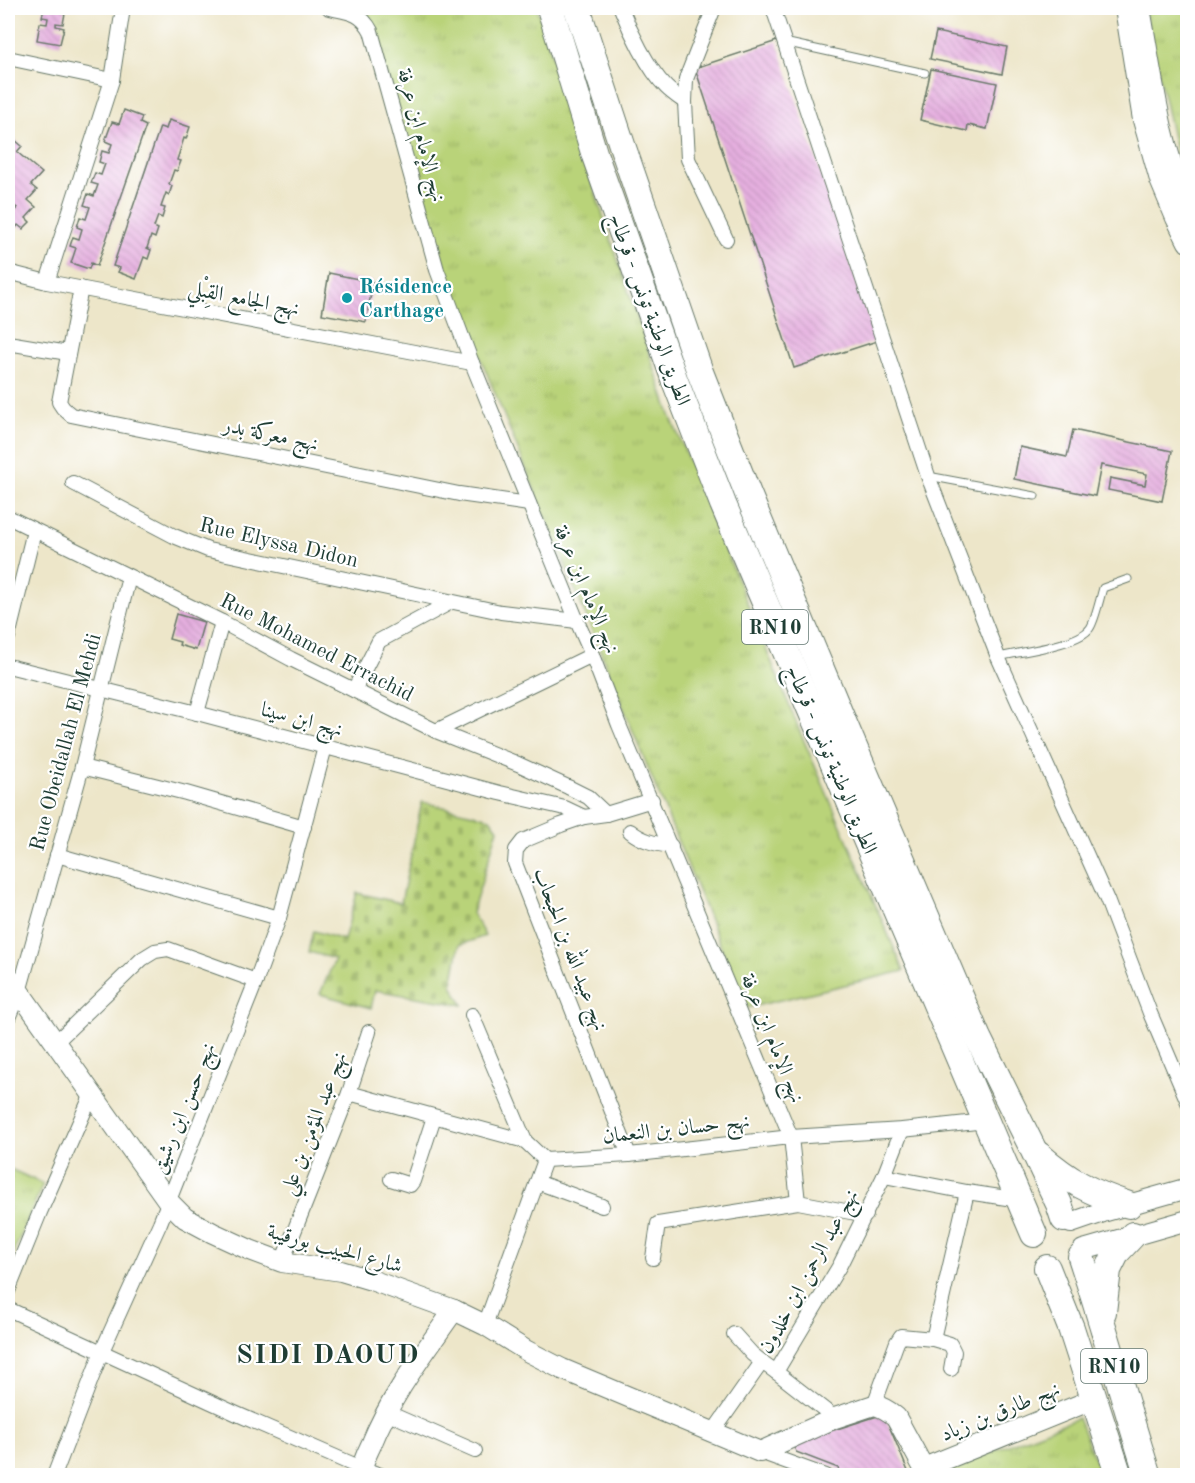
<svg xmlns="http://www.w3.org/2000/svg" width="1195" height="1483" viewBox="0 0 1195 1483" font-family="'Old Standard TT',Amiri,serif">
<defs>
<pattern id="grass-tufts" width="24" height="20" patternUnits="userSpaceOnUse" patternTransform="scale(1.5)"><rect width="24" height="20" fill="#b9d379"/><path d="M3 7l-1-3M5 7V3M7 7l1-3M15 17l-1-3M17 17v-4M19 17l1-3" fill="none" stroke="#9fb669"/></pattern>
<pattern id="cemetery-stones" width="16" height="16" patternUnits="userSpaceOnUse" patternTransform="scale(1.5)"><rect width="16" height="16" fill="#b9d379"/><path d="M2 7V4a2 2 0 0 1 4 0v3zM10 15v-3a2 2 0 0 1 4 0v3z" fill="#9fb669"/></pattern>
<pattern id="building-back-hatch" width="6" height="6" patternUnits="userSpaceOnUse" patternTransform="scale(1.5)"><rect width="6" height="6" fill="#e5afdf"/><path d="M-1 5l2 2M0 0l6 6M5-1l2 2" fill="none" stroke="#c497c0"/></pattern>
</defs>
<rect width="100%" height="100%" fill="#fff"/>
<filter id="ink" filterUnits="userSpaceOnUse"><feTurbulence type="fractalNoise" baseFrequency=".0167" numOctaves="2"/><feDisplacementMap in="SourceGraphic" scale="12" xChannelSelector="R" yChannelSelector="G"/><feConvolveMatrix kernelMatrix="1 2 1 2 8 2 1 2 1" color-interpolation-filters="sRGB"/></filter>
<filter id="wash" filterUnits="userSpaceOnUse"><feTurbulence type="fractalNoise" baseFrequency=".008" numOctaves="4" result="noise"/><feDisplacementMap in="SourceGraphic" scale="24" xChannelSelector="R" yChannelSelector="G"/><feGaussianBlur stdDeviation="1.35" result="paint"/><feColorMatrix in="noise" values="0 0 0 0 0 0 0 0 0 0 0 0 0 0 0 0 0 1.4 0 .05"/><feComposite in="paint" operator="in"/></filter>
<g filter="url(#wash)">
<rect width="100%" height="100%" fill="#ede6c9"/>
<g fill="url(#grass-tufts)" stroke="#6c8856" stroke-width="1.5">
<path d="M366 8H537L585 162 670 415 801 734 904 971 746 1008 441 261Z"/>
<path d="M1144 8H1187V200Z"/>
<path d="M8 1168 43 1184 8 1265Z"/>
<path d="M1078 1418 1101 1475 948 1476 945 1470Z"/>
</g>
<path fill="url(#cemetery-stones)" stroke="#6c8856" stroke-width="1.5" d="M422 802 490 818 498 829 472 913 485 936 459 945 452 985 463 1005 375 990 371 1008 320 994 335 959 309 952 314 931 344 940 357 893 401 903Z"/>
<g id="blocks">
<g fill="url(#building-back-hatch)">
<path d="M44 8H66L63 24 56 23V26L64 28 60 44 37 40 40 23 47 24 48 18 42 17Z"/>
<path d="M936 32 1007 47 1002 74 930 59Z"/>
<path d="M777 41 877 341 794 368 695 68Z"/>
<path d="M931 69 997 83 987 129 968 125 967 131 920 120Z"/>
<path d="M124 110 142 117 140 123 146 126 97 266 91 263 89 269 71 263 76 248 70 246 73 237 79 239 82 229 77 227 80 217 86 219 90 207 84 205 88 194 94 196 98 185 91 183 95 173 101 175 105 164 99 162 102 151 109 153 112 144 105 141 112 122 119 124Z"/>
<path d="M169 120 190 127 186 139 184 138 177 160 181 161 177 171 174 170 169 184 172 186 169 195 166 193 161 207 165 208 162 218 158 216 154 227 158 229 155 238 151 236 147 248 151 250 148 259 144 257 136 279 118 272 120 268 113 266 160 127 166 129Z"/>
<path d="M8 134 22 146 17 152 42 173 31 185 37 190 28 200 36 207 26 218 30 222 23 229 18 225 12 233 8 230V216L9 218 17 208 8 201V180L12 174 8 170V168L12 163 8 159Z"/>
<path d="M329 273 373 282 366 322 322 314Z"/>
<path d="M1073 430 1172 451 1162 501 1108 490 1110 478 1145 485 1147 474 1101 465 1095 496 1014 479 1020 447 1067 457Z"/>
<path d="M176 614 204 622 196 650 179 645 180 642 169 639Z"/>
<path d="M884 1414 910 1476H841L838 1468 796 1452 793 1443Z"/>
</g>
</g>
</g>
<g filter="url(#ink)">
<use href="#blocks" fill-opacity="0" stroke="#677868" stroke-width="1.5"/>
<g fill="none" stroke-linecap="round" stroke-linejoin="round">
<defs>
<g id="lane">
<path d="M784 42 925 73"/>
<path d="M928 476 1035 496"/>
<path d="M998 657C1019 652 1079 645 1090 628 1095 621 1100 598 1103 588L1128 579"/>
</g>
<g id="street">
<path d="M329 8C348 12 361 12 371 31L437 270 472 363 577 621 592 655 619 725 791 1137 798 1202"/>
<path d="M621 8C630 31 648 69 666 87 672 93 678 97 685 102"/>
<path d="M714 8 686 79 685 102 688 159 726 239"/>
<path d="M773 8 928 476 998 657 1107 900 1150 1013 1188 1102"/>
<path d="M8 58 112 80"/>
<path d="M8 272 47 282 472 363"/>
<path d="M47 282 112 80 123 8"/>
<path d="M81 288 59 402 63 408 71 415 459 494 529 504"/>
<path d="M8 343 68 353"/>
<path d="M73 483 174 536 208 550 501 612 577 621"/>
<path d="M8 517 222 622 291 659 436 731 518 764 568 787 588 797 606 814"/>
<path d="M8 637 34 531"/>
<path d="M8 666 197 713 500 793 565 808 584 817"/>
<path d="M354 690 379 641 451 602"/>
<path d="M197 713 222 622"/>
<path d="M436 731 592 655"/>
<path d="M82 767 186 793 304 827"/>
<path d="M630 831C642 841 656 844 671 846"/>
<path d="M57 855 279 918"/>
<path d="M472 1015 525 1141 545 1160"/>
<path d="M8 1018 19 992 82 767 129 577"/>
<path d="M55 1043 142 959 155 951 168 949 256 981"/>
<path d="M349 1093 525 1141"/>
<path d="M629 1155 515 863 516 850 523 841 561 825 584 817 606 814 652 800"/>
<path d="M884 1176 967 1192 1020 1200"/>
<path d="M391 1179 410 1185 413 1181 434 1117"/>
<path d="M537 1182 602 1206"/>
<path d="M653 1258 658 1224 798 1202 866 1215"/>
<path d="M282 1262 349 1093 369 1032"/>
<path d="M8 1291 40 1212 92 1094"/>
<path d="M8 1309 237 1414 361 1468 383 1476"/>
<path d="M485 1325 545 1160 629 1155 791 1137 902 1130 986 1121"/>
<path d="M734 1334 752 1354 762 1362"/>
<path d="M933 1339 967 1192"/>
<path d="M776 1372 835 1418"/>
<path d="M874 1405 897 1342 901 1336 933 1339 950 1344 954 1352 951 1369"/>
<path d="M386 1412 475 1451"/>
<path d="M713 1432 762 1362 776 1372 840 1265 884 1176 902 1130"/>
<path d="M760 1452 826 1476"/>
<path d="M54 1476 102 1351 160 1223 256 981 279 918 325 747"/>
</g>
<g id="secondary">
<path d="M1125 8 1143 120 1160 180 1176 218 1188 242"/>
<path d="M1140 8C1152 75 1160 145 1188 208"/>
<path d="M8 976 168 1201 185 1218 213 1233 250 1250 282 1262 341 1271 371 1280 454 1310 485 1325 527 1351 562 1369 760 1452 835 1418 874 1405C883 1407 889 1411 896 1417L928 1476"/>
<path d="M1071 1223 1103 1212 1188 1188"/>
<path d="M1083 1250 1188 1220"/>
<path d="M924 1468 1094 1399"/>
<path d="M360 1476C362 1465 366 1455 371 1445 391 1395 424 1353 454 1310"/>
</g>
<g id="highway">
<path d="M550 8 595 156 675 381 723 504 1034 1234"/>
<path d="M577 8 622 145 700 372 748 494 839 712 978 1038 1034 1151 1059 1204 1064 1219"/>
<path d="M1039 1155C1070 1182 1090 1192 1129 1205"/>
<path d="M1081 1257C1105 1329 1125 1403 1148 1476"/>
<path d="M1047 1268 1071 1328 1119 1476"/>
<path d="M1103 1312 1108 1270 1117 1252 1133 1235"/>
</g>
</defs>
<use href="#lane" stroke="#677868" stroke-width="9"/>
<use href="#street" stroke="#677868" stroke-width="16"/>
<use href="#secondary" stroke="#677868" stroke-width="22"/>
<use href="#highway" stroke="#677868" stroke-width="28"/>
<use href="#lane" stroke="#fff" stroke-width="7"/>
<use href="#street" stroke="#fff" stroke-width="14"/>
<use href="#secondary" stroke="#fff" stroke-width="20"/>
<use href="#highway" stroke="#fff" stroke-width="26"/>
</g>
</g>
<circle fill="#0f9aa8" stroke="#fff" stroke-width="2" cx="347" cy="298" r="6"/>
<g text-anchor="middle" stroke-width="4.5" stroke-linejoin="round" paint-order="stroke">
<g fill="#fff" stroke="#627771" stroke-width="1.5">
<rect x="742" y="610" width="66" height="34" rx="4.5"/>
<rect x="1081" y="1349" width="66" height="34" rx="4.5"/>
</g>
<g font-size="20" font-weight="bold" fill="#1f3d34">
<text x="775" y="634">RN10</text>
<text x="1114" y="1373">RN10</text>
</g>
<g font-size="21" fill="#1f3d34" stroke="#fff">
<text transform="translate(422 135) rotate(75)" y="7">نهج الإمام ابن عرفة</text>
<text transform="translate(244 298) rotate(11)" y="7">نهج الجامع القِبْلي</text>
<text transform="translate(650 309) rotate(70)" y="7">الطريق الوطنية تونس - قرطاج</text>
<text transform="translate(271 434) rotate(12)" y="7">نهج معركة بدر</text>
<text transform="translate(279 542) rotate(13)" y="7">Rue Elyssa Didon</text>
<text transform="translate(587 589) rotate(67)" y="7">نهج الإمام ابن عرفة</text>
<text transform="translate(317 647) rotate(27)" y="7">Rue Mohamed Errachid</text>
<text transform="translate(302 719) rotate(15)" y="7">نهج ابن سينا</text>
<text transform="translate(65 742) rotate(-75)" y="7">Rue Obeidallah El Mehdi</text>
<text transform="translate(832 759) rotate(67)" y="7">الطريق الوطنية تونس - قرطاج</text>
<text transform="translate(571 949) rotate(69)" y="7">نهج عبيد الله بن الحبحاب</text>
<text transform="translate(773 1038) rotate(68)" y="7">نهج الإمام ابن عرفة</text>
<text transform="translate(183 1108) rotate(-68)" y="7">نهج حسن ابن رشيق</text>
<text transform="translate(313 1123) rotate(-69)" y="7">نهج عبد المؤمن بن علي</text>
<text transform="translate(676 1128) rotate(-6)" y="7">نهج حسان بن النعمان</text>
<text transform="translate(335 1248) rotate(15)" y="7">شارع الحبيب بورقيبة</text>
<text transform="translate(808 1271) rotate(-61)" y="7">نهج عبد الرحمن ابن خلدون</text>
<text transform="translate(1000 1411) rotate(-22)" y="7">نهج طارق بن زياد</text>
</g>
<g font-size="21" font-weight="bold" fill="#0d838f" stroke="#fff" text-anchor="start">
<text x="359" y="293">Résidence<tspan x="359" dy="24">Carthage</tspan></text>
</g>
<g font-size="27" font-weight="bold" letter-spacing="1.5" fill="#1f3d34" stroke="#fff">
<text x="328" y="1363">SIDI DAOUD</text>
</g>
</g>
<rect width="1195" height="1483" fill="none" stroke="#fff" stroke-width="30"/>
</svg>
